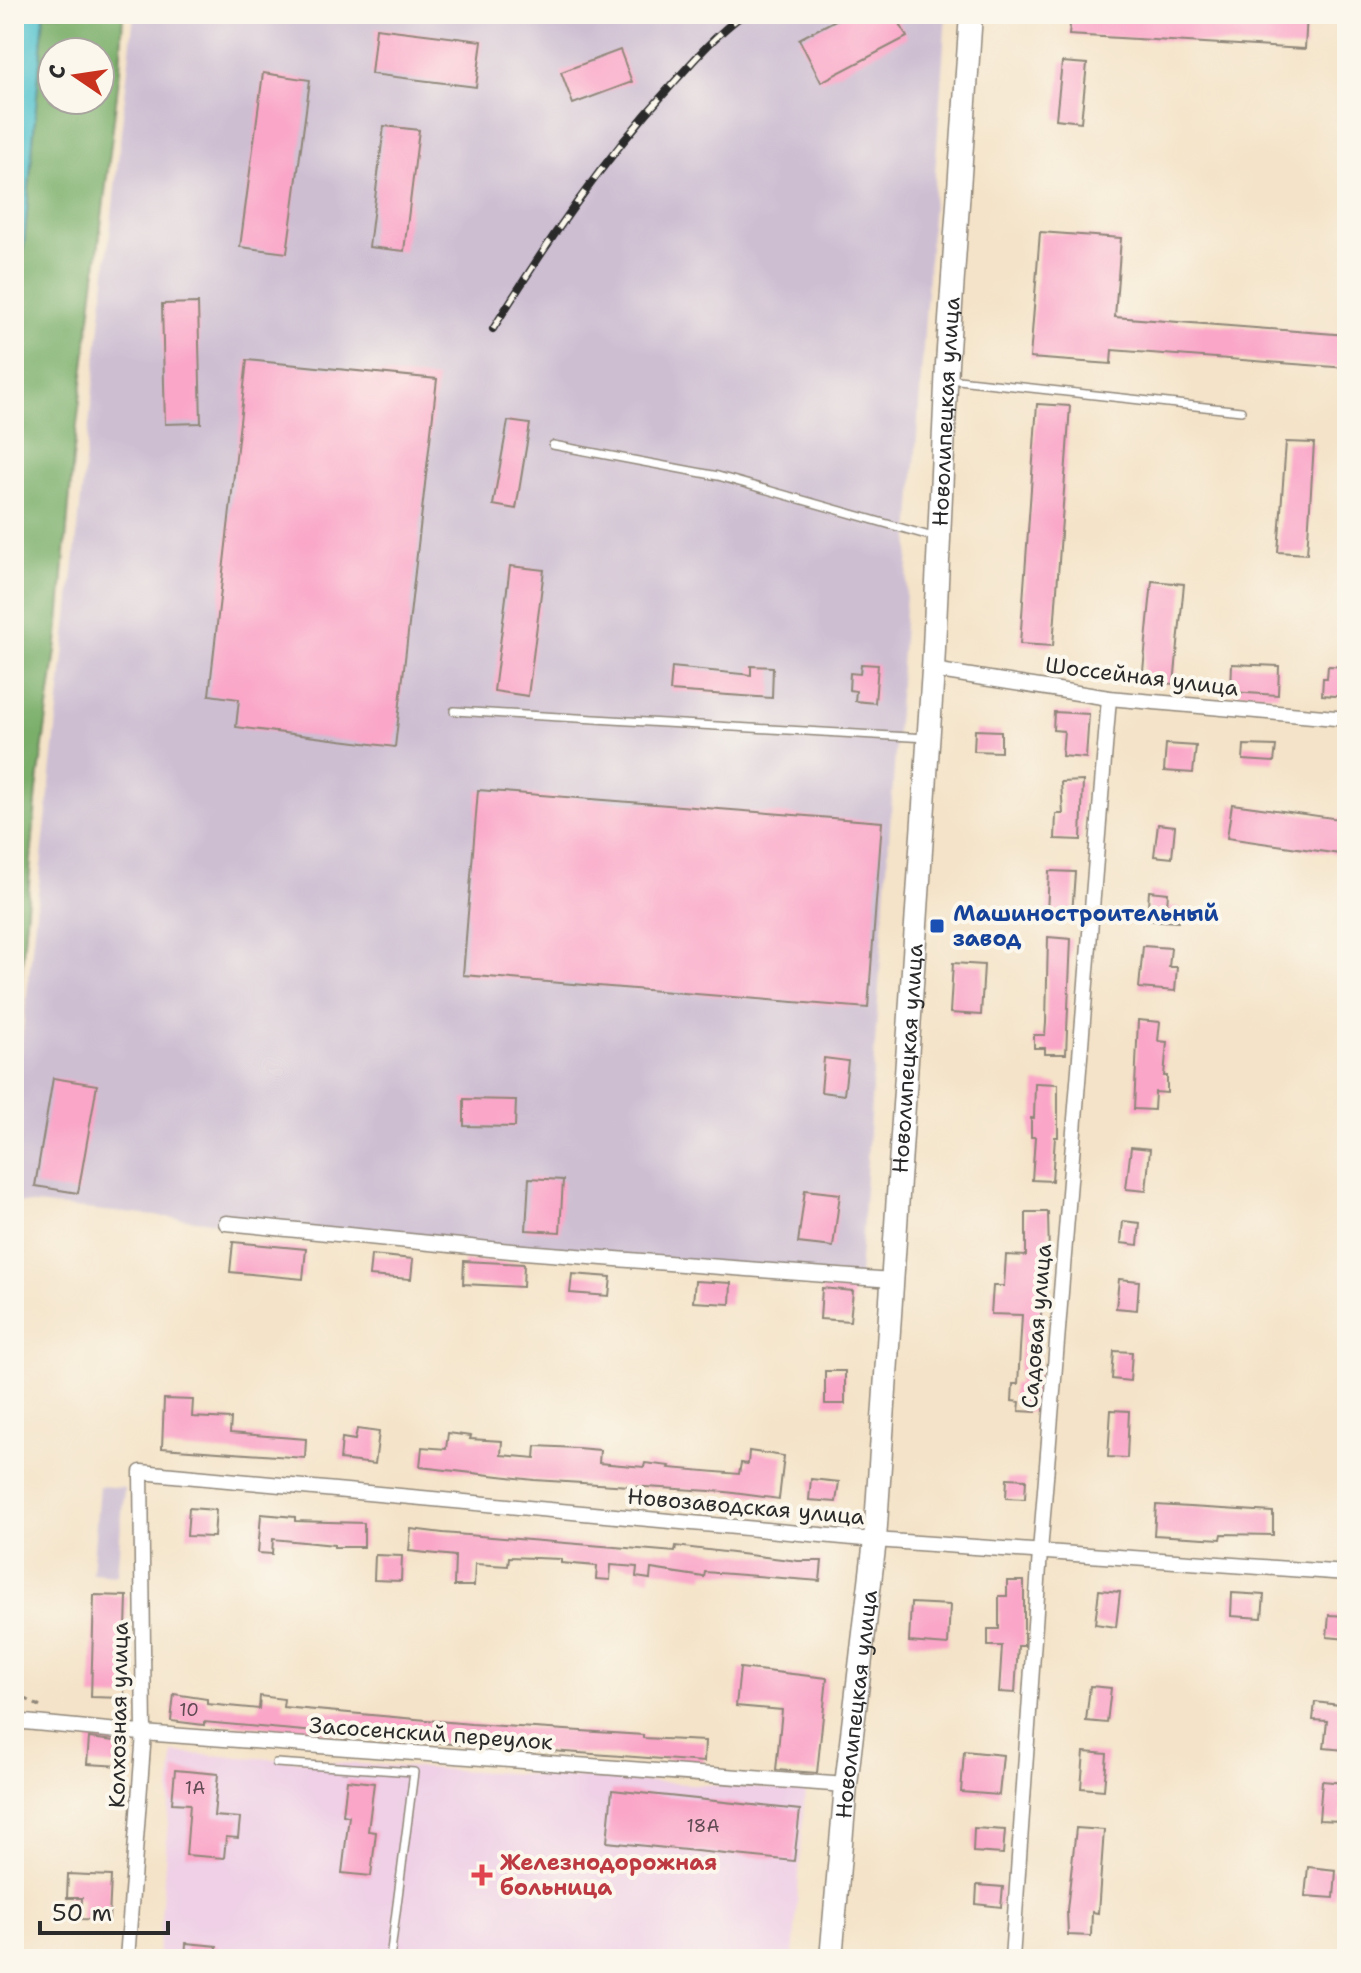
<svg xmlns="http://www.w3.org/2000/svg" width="1361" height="1973" viewBox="0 0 1361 1973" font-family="'Shantell Sans',sans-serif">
<rect width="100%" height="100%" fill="#fbf7ec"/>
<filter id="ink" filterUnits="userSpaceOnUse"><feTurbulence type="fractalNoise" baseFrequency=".0125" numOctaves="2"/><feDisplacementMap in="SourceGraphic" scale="16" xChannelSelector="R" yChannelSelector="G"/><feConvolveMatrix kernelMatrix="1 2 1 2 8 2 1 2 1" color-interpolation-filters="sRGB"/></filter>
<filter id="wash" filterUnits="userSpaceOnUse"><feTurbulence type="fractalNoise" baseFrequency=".006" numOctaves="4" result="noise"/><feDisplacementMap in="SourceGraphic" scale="32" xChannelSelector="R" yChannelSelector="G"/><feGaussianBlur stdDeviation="1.8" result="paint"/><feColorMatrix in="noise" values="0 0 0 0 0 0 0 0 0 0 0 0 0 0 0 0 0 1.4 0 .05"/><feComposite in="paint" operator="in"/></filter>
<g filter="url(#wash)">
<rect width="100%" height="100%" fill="#f4e3c8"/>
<path fill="#efd0e6" d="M173 1753 805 1791 793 1959H158Z"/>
<g fill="#cdbed2">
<path d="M134 14H946L859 1276 226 1223 14 1202V1113Z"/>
<path d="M99 1486 124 1488 117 1575 92 1573Z"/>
</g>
<path fill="#7aaf6b" stroke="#526d4b" stroke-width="2" fill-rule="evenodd" d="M44 14H123L120 69 73 458 58 635 37 790 20 989 14 1018V362ZM52 52H100V100H52Z"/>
<path fill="#58c5cf" stroke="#42787d" stroke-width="2" d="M14 14H44L14 362Z"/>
<g id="blocks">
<g fill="#faa6c8">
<path d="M847 14H895L907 37 821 82 799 39Z"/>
<path d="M1071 14H1307L1305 49 1069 35Z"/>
<path d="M376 28 482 41 476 87 371 74Z"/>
<path d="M620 50 632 82 573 104 561 72Z"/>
<path d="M1062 62 1087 64 1081 122 1056 119Z"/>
<path d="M263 73 310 80 287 253 240 247Z"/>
<path d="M384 126 419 130 404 251 369 247Z"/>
<path d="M1040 232 1121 238 1115 317 1347 335V368L1112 350 1111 364 1030 358Z"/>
<path d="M198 303 201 423 165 424 162 304Z"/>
<path d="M247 360 437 379 395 747 236 727 239 699 209 695Z"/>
<path d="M1037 404 1070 406 1053 646 1020 644Z"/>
<path d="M508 421 530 424 516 509 493 505Z"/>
<path d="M1286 442 1314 443 1307 554 1278 552Z"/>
<path d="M510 566 544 570 528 696 494 691Z"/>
<path d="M1152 581 1184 584 1174 684 1142 681Z"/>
<path d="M861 664 878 665 875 703 855 701 856 691 849 690 850 673 860 674Z"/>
<path d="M1232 664 1279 666 1278 695 1231 692Z"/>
<path d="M751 666 773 667 772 698 670 691 672 667 751 675Z"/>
<path d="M1328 666 1347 667V697L1322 695 1323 678H1327Z"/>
<path d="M1054 712 1089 714 1086 758 1062 756 1064 731 1053 730Z"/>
<path d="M975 730 1001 731V752L974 751Z"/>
<path d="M1166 744 1196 746 1193 773 1164 771Z"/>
<path d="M1244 745 1276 746 1274 762 1243 760Z"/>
<path d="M1083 781 1081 840 1055 839 1056 814H1063L1061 782Z"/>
<path d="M478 790 882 822 868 1008 463 975Z"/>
<path d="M1232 804 1347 820V855L1227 838Z"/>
<path d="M1158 824 1175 826 1172 858 1154 856Z"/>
<path d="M1049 871 1075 872 1072 915 1047 913Z"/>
<path d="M1149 891 1168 893 1167 906 1179 907 1178 922 1147 920Z"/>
<path d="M1048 937 1071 939 1066 1054H1045V1048H1034V1035H1045L1046 1023Z"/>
<path d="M1143 946 1171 948 1169 967H1177L1175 991 1139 988Z"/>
<path d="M953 963 984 965 981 1015 950 1013Z"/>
<path d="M1138 1020 1160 1022 1158 1041 1167 1042 1164 1076H1167V1093L1155 1092 1154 1110 1134 1109Z"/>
<path d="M824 1058 848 1061 844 1095 821 1092Z"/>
<path d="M53 1078 97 1085 78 1193 35 1186Z"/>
<path d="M1035 1083 1058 1084V1137H1055L1052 1181 1032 1180 1035 1137H1031V1118H1034Z"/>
<path d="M464 1099 516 1100 515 1127 464 1126Z"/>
<path d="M1131 1147 1150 1149 1146 1191 1126 1189Z"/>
<path d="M529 1178 563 1180 560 1232 526 1230Z"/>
<path d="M805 1190 840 1194 833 1247 798 1243Z"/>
<path d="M1026 1212H1048L1049 1257 1047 1277H1043L1036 1412 1019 1411 1020 1402 1012 1401 1013 1384H1018L1022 1315 991 1314 993 1286H1004L1006 1255 1026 1256Z"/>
<path d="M1123 1221 1140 1223 1138 1245 1121 1243Z"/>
<path d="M233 1242 306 1249 303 1279 230 1272Z"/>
<path d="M371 1255 413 1259 411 1279 369 1276Z"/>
<path d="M464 1261 524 1264 523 1287 463 1284Z"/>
<path d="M572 1274 611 1277 609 1296 570 1293Z"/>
<path d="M1119 1279 1139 1281 1137 1310 1116 1308Z"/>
<path d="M695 1281 731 1283 730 1304 693 1302Z"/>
<path d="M822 1288 853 1291 850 1321 820 1319Z"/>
<path d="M1114 1351 1132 1352 1130 1381 1112 1379Z"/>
<rect x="825" y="1371" width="20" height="33"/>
<path d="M164 1399 193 1400 192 1417 231 1419 230 1433 306 1439 305 1458 162 1448Z"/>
<path d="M1111 1410 1129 1411 1127 1458 1108 1457Z"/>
<path d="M357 1429 379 1432 375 1464 340 1460 342 1438 355 1440Z"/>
<path d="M448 1433 471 1436 470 1439 502 1441 501 1455 535 1458 536 1446 577 1448 600 1450 599 1463 644 1467 645 1463 670 1466 669 1468 739 1474 741 1463 748 1464 749 1451 784 1456 779 1499 726 1492 534 1480 420 1467 422 1447 446 1449Z"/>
<path d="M1007 1478 1026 1479 1025 1499 1006 1498Z"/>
<path d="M811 1479 839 1482 836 1502 809 1500Z"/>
<path d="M1156 1505 1273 1512V1535L1222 1534 1221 1539 1154 1535Z"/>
<path d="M189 1508 216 1510 214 1537 187 1536Z"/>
<path d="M261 1514 295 1517V1521L364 1523V1547H334V1545L273 1539 272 1554 258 1553Z"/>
<path d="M411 1529 443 1533 675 1552 676 1546 798 1561H822L820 1581 705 1572 704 1577 651 1569 650 1579 636 1577 637 1567 611 1565 610 1580 596 1579 597 1566 561 1563V1559L509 1557 508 1566 475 1564 474 1586H454L455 1556 409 1551Z"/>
<path d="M375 1555 402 1556 401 1581 374 1580Z"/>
<path d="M1007 1581H1024V1646H1018L1015 1693 999 1692 1002 1646H988V1629H999V1596H1007Z"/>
<path d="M1099 1590 1120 1592 1116 1627 1095 1624Z"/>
<path d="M1232 1593 1264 1595 1262 1618 1231 1616Z"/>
<path d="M94 1595 127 1596 124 1698 91 1697Z"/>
<path d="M911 1603 950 1605 948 1645 909 1642Z"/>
<path d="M1329 1615 1347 1616V1639L1327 1637Z"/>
<path d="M740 1668 827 1678 817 1773 776 1770 782 1710 736 1706Z"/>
<path d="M1090 1686 1111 1688 1107 1723 1086 1721Z"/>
<path d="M174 1694 207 1699V1704L259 1709 260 1696 284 1699 283 1707 471 1724 643 1735V1738L705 1741 704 1762 452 1744 204 1722V1725L171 1721Z"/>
<path d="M1315 1702 1347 1706 1345 1750 1324 1748 1327 1721 1313 1720Z"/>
<path d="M89 1738 123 1742 122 1766 87 1764Z"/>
<path d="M964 1751 1003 1755 999 1795 961 1792Z"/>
<path d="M1084 1752 1107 1754 1104 1790 1081 1788Z"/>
<path d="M175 1770 218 1774 214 1816 240 1818 238 1838 226 1837 224 1858 186 1855 190 1804 172 1803Z"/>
<path d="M347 1780 374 1783 368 1831 376 1832 371 1876 342 1873 349 1816 343 1815Z"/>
<path d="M1322 1781 1344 1783 1341 1821 1319 1820Z"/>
<path d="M612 1790 800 1810 794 1861 607 1842Z"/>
<path d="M974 1828 1005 1830 1003 1854 973 1852Z"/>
<path d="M1076 1828 1104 1830 1098 1913 1092 1912 1091 1936 1068 1935 1067 1910Z"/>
<path d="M1308 1867 1336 1870 1334 1898 1305 1896Z"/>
<path d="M68 1874 111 1876 109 1920 81 1919 82 1898H67Z"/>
<path d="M977 1885 1003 1887 1001 1907 976 1904Z"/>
<path d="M186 1943 217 1946 216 1959H185Z"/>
</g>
</g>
</g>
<g filter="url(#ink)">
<use href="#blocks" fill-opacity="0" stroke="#90877a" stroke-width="2"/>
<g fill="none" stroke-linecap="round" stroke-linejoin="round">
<defs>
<g id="lane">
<path d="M949 379 1241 411"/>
<path d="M553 445 718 476 937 538"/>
<path d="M454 711 927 738"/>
<path d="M276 1763 414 1772 390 1959"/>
<path d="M500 1959 505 1955 546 1959"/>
</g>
<g id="street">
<path d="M933 670 1109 698 1347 719"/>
<path d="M226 1223 511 1251 892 1280"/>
<path d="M14 1721 129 1732 846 1785"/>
<path d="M127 1959 144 1733 141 1472 875 1540 1347 1573"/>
<path d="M1012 1959 1040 1552 1109 698"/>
</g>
<g id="secondary">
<path id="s1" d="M831 1959 846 1785 875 1540 933 670 947 364 971 14"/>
</g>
</defs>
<use href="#lane" stroke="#90877a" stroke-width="10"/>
<use href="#street" stroke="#90877a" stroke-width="17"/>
<use href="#secondary" stroke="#90877a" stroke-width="25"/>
<path stroke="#90877a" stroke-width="3" stroke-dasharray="6 6" stroke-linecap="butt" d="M14 1692 42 1708"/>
<use href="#lane" stroke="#fff" stroke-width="7"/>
<use href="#street" stroke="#fff" stroke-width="14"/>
<use href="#secondary" stroke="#fff" stroke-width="22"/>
<defs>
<path id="rail" d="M493 329C546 244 602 161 670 87 693 61 715 35 744 14"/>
</defs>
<use href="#rail" stroke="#2b2b2b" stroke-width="8"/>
<use href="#rail" stroke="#fbf7ec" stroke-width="5" stroke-dasharray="15" stroke-linecap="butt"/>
</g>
</g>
<rect fill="#1a4fb4" stroke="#fbf7ec" stroke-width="3" x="929" y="918" width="16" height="16" rx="4"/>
<path fill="#e0444e" stroke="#fbf7ec" stroke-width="3" d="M478 1863h8v8h8v8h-8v8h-8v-8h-8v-8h8z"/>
<g text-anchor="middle" stroke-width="8" stroke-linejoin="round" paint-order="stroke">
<g font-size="18" fill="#5f4a52">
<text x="189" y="1716">10</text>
<text x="195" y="1794">1А</text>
<text x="703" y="1832">18А</text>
</g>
<g font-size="22" fill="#2b2b2b" stroke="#fbf7ec">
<text dy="8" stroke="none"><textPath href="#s1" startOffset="1552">Новолипецкая улица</textPath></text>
<text transform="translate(1142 676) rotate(7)" y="8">Шоссейная улица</text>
<text dy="8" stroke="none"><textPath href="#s1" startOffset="904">Новолипецкая улица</textPath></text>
<text transform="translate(1036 1326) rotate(-85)" y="8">Садовая улица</text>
<text transform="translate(746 1506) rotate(5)" y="8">Новозаводская улица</text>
<text dy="8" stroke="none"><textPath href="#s1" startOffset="256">Новолипецкая улица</textPath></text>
<text transform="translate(118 1715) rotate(-89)" y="8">Колхозная улица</text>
<text transform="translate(431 1733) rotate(4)" y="8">Засосенский переулок</text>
</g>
<g font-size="22" font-weight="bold" fill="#164399" stroke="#fbf7ec" text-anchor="start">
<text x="953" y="921">Машиностроительный<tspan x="953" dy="25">завод</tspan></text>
</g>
<g font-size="22" font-weight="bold" fill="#be3a42" stroke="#fbf7ec" text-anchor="start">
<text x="500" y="1870">Железнодорожная<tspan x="500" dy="25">больница</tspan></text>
</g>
</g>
<rect width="1361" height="1973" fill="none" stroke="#fbf7ec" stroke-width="48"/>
<g transform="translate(76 76) rotate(283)"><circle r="38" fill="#fbf7ec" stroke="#a8a59f" stroke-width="2"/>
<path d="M0-6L14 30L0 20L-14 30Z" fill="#c8321e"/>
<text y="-12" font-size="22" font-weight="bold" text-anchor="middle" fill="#2b2b2b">С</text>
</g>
<path d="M40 1921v12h128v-12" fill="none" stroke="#2b2b2b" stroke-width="4"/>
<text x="52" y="1921" font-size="24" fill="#2b2b2b" stroke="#fbf7ec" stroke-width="6" paint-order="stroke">50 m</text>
</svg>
